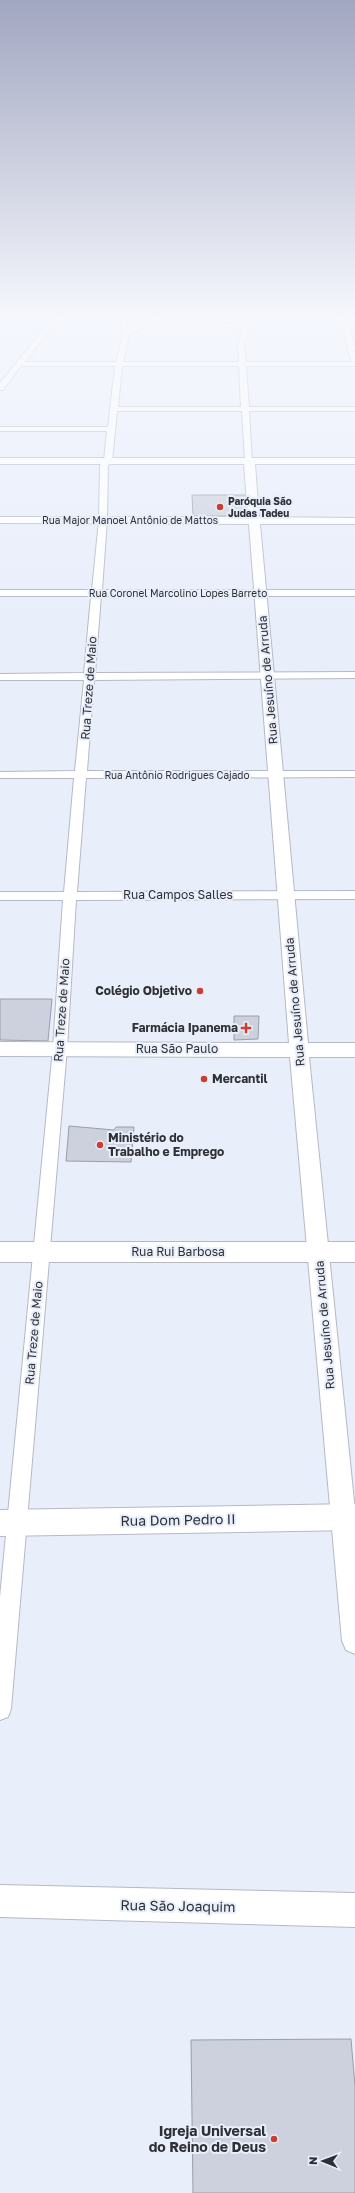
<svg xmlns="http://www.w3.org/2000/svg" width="355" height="2193" viewBox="0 0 355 2193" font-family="'Golos Text',sans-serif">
<rect width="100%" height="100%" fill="#e9eefb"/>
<g fill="#ccd1dd" stroke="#999ea9">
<path d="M192 495H245L246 516H193Z"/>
<path d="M0 999H52L48 1041 0 1040Z"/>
<path d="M234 1016H259L258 1039 234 1040Z"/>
<path d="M69 1126 114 1130 116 1127H134L131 1162 66 1161Z"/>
<path d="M351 2039 355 2086V2193H193L191 2040Z"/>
</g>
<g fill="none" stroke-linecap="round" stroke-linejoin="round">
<defs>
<g id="minor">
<path d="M1 314H7L0 321Z"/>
<path d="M56 314H62L25 362H116L123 334 119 314H125L129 330 148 319 159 315 162 317 161 319 245 324 249 314H255L244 344 246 362H354L351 360 339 314H345L355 348V366H246L249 407H355V411H249L252 463 245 461 242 411H117L112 461 108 466 107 520 102 590H355V596H101L95 673 355 672V678L94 680 87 771H355V777L86 778 77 892 355 891V899L76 900 67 1048 11 1709 8 1717 0 1720V1597L53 1048 63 900H0V892H64L74 778H0V772L75 771 84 680H0V674L84 673 91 596H0V590H92L99 520 100 465 104 460 107 431H0V427H108L115 366H21L3 390H0V383ZM154 322 243 328 238 344 239 362H123L129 335ZM122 366H239L241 407H118Z"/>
</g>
<path id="tertiary" d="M0 458H355V464H255L259 517 355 518V524H260L308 1043H355V1057H309L355 1511V1654L346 1650 342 1641 290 1057 0 1056V1042L289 1043 249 524 0 523V517H248L244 464H0Z"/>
<g id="secondary">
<rect x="0" y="1242" width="355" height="20"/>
<path d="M355 1504V1530L0 1536V1510Z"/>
<path d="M0 1885 355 1893V1927L0 1917Z"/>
</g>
</defs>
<use href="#minor" stroke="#b5b9c5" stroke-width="2"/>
<use href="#tertiary" stroke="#b5b9c5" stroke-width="2"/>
<use href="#secondary" stroke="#b5b9c5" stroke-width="2"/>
<use href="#minor" fill="#fff" fill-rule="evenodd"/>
<use href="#tertiary" fill="#fff" fill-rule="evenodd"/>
<use href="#secondary" fill="#fff" fill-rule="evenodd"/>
</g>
<linearGradient id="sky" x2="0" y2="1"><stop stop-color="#a2a7c1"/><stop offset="0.51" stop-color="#f5f7fd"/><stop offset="1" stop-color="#f5f7fd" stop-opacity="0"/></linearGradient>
<rect width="355" height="621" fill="url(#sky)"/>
<g fill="#cb3e2e" stroke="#e9eefb" stroke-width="1.5">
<circle cx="220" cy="507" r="4"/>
<circle cx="200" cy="991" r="4"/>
<path d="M244 1022h4v4h4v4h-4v4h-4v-4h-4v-4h4z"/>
<circle cx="204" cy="1079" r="4"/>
<circle cx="100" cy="1145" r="4"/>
<circle cx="274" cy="2139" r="4"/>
</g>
<g text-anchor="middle" stroke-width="4" stroke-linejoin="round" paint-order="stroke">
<g font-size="10" font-weight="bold" fill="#2e3035" stroke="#e9eefb" text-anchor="start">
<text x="228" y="505">Paróquia São<tspan x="228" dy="12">Judas Tadeu</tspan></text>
</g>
<g font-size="10" fill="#2e3035" stroke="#e9eefb">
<text x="130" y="524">Rua Major Manoel Antônio de Mattos</text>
<text x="178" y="597">Rua Coronel Marcolino Lopes Barreto</text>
<text x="177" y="779">Rua Antônio Rodrigues Cajado</text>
</g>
<g font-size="12" fill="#2e3035" stroke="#e9eefb">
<text transform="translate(268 680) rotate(-95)" y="4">Rua Jesuíno de Arruda</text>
<text transform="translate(89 688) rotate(-86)" y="4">Rua Treze de Maio</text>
<text x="178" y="899">Rua Campos Salles</text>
<text transform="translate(295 1002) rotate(-95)" y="4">Rua Jesuíno de Arruda</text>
<text transform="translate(62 1010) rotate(-86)" y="4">Rua Treze de Maio</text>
<text x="177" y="1053">Rua São Paulo</text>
<text x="178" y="1256">Rua Rui Barbosa</text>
<text transform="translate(325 1325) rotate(-95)" y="4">Rua Jesuíno de Arruda</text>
<text transform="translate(34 1333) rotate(-85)" y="4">Rua Treze de Maio</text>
</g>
<g font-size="12" font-weight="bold" fill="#2e3035" stroke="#e9eefb" text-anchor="end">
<text x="192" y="995">Colégio Objetivo</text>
<text x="238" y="1032">Farmácia Ipanema</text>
<text x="212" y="1083" text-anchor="start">Mercantil</text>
<text x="108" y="1142" text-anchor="start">Ministério do<tspan x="108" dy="14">Trabalho e Emprego</tspan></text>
</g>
<g font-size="14" fill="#2e3035" stroke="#e9eefb">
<text transform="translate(178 1520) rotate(-1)" y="5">Rua Dom Pedro II</text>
<text transform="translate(178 1906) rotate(1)" y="5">Rua São Joaquim</text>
</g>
<g font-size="14" font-weight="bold" fill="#2e3035" stroke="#e9eefb" text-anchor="end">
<text x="266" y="2136">Igreja Universal<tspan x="266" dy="16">do Reino de Deus</tspan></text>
</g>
</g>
<g transform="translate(323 2161) rotate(271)" stroke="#e9eefb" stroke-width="3" paint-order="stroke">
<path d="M0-3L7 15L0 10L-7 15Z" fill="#2e3035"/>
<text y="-6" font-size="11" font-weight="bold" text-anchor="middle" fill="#2e3035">N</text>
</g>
</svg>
